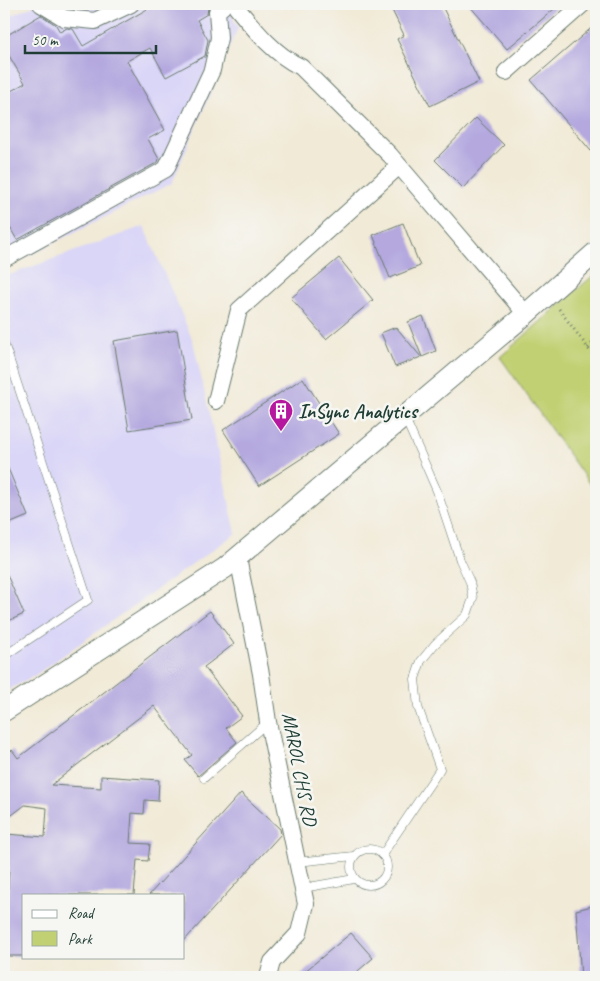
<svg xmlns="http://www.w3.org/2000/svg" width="600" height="981" viewBox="0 0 600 981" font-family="Caveat,sans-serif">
<rect width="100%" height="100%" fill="#f6f6f2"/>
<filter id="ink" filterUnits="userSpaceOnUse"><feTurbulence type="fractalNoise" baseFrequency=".02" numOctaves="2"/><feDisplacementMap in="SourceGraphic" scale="10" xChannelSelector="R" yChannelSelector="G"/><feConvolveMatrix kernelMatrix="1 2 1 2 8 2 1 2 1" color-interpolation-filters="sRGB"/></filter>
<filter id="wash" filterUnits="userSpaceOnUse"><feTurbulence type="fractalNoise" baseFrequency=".0096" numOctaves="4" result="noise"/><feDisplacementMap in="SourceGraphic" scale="20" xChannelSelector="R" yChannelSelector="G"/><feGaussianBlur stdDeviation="1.12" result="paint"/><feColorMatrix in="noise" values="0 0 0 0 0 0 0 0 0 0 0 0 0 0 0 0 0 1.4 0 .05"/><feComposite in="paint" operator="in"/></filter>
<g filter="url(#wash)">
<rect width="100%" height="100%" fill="#f1ead7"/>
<g fill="#dad6f7">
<path d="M37 4H226L238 28 172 183 4 268V19Z"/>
<path d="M144 226 193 341 236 533 34 676 4 692V277Z"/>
</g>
<path fill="#c1d072" stroke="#708653" d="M596 273V493L500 357Z"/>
<g id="blocks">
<g fill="#b4a8df">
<path d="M156 4H210L208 8 207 14 197 20 208 40 205 56 166 77 150 48 127 61 165 130 148 139 159 159 158 162 17 240 4 217V95L25 83 4 47V37L41 15 56 25 60 32 67 28 73 29 83 46Z"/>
<path d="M389 4H441L479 82 430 106 397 39 404 35Z"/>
<path d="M468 4H560L507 49Z"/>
<path d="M596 24V157L531 80Z"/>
<path d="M476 118 504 145 463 188 435 160Z"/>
<path d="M403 223 420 266 390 278 373 235Z"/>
<path d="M339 258 373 300 326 339 291 298Z"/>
<path d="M423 316 436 351 422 357 408 322Z"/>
<path d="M396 327 421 357 395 367 381 333Z"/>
<path d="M177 330 192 420 129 430 114 341Z"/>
<path d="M303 378 339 434 259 486 223 430Z"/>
<path d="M4 459 28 516 4 526Z"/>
<path d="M4 568 24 614 4 623Z"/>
<path d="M210 611 234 644 204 667 242 716 226 728 237 742 198 776 185 760 192 755 154 706 51 785 101 788V776L159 780 158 801 145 800 144 814 132 813 130 843 150 844 148 861 137 860 134 895H24V956H4V921H6L9 869H4L6 834 45 837 47 808 25 805 4 821V757L12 750 18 758Z"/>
<path d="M241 793 280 829 281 834 184 941V895H149Z"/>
<path d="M596 905V977H581L576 910Z"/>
<path d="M351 933 373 958 351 977H298Z"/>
</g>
</g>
</g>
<g filter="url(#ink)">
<use href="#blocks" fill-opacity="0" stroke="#687a6d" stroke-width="1"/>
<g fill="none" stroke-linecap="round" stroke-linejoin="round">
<defs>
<g id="service">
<path d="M4 343 88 600 4 656"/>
<path d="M204 778 268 722"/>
<circle cx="369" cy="867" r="18"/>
<path d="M382 855 440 769 418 707 415 679 421 661 435 644 467 615 473 598 470 582 460 560 437 491 405 418"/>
<path d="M297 862 354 856"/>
<path d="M303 888 354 879"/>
</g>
<g id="minor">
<path d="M41 4 64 18 95 21 131 4"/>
<path d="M236 4 237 8C255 30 275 55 301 67L390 155 526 314"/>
<path d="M506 72 583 4"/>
<path d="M4 259 166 169 212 70 219 38 217 11 223 6 222 4"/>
<path d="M216 401 239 310 399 166"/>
<path d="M238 558 261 674 268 722 306 904 299 933 272 962 268 977"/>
</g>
<path id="tertiary" d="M4 711 225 568 526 314 596 252"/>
</defs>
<use href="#service" stroke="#687a6d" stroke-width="9"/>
<use href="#minor" stroke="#687a6d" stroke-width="18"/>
<use href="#tertiary" stroke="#687a6d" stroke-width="22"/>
<g stroke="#687a6d" stroke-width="3" stroke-dasharray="1 4" stroke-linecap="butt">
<path d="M559 309 596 359"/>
<path d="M588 348 596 339"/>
</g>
<use href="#service" stroke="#fff" stroke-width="8"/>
<use href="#minor" stroke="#fff" stroke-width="16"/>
<use href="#tertiary" stroke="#fff" stroke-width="20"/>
</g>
</g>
<defs>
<symbol id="building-pin" viewBox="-11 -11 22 30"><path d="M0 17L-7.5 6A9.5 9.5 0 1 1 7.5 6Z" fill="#b5179e" stroke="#f6f6f2"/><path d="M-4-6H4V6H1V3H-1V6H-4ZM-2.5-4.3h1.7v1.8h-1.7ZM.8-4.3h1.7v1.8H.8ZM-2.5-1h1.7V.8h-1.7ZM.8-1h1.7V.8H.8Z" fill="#fff"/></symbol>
</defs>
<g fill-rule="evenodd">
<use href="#building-pin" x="267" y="397" width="28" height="38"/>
</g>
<g text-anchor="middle" stroke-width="5" stroke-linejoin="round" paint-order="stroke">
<g font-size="20" font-weight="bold" fill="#1f3d34" stroke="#f6f6f2" text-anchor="start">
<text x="298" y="418">InSync Analytics</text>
</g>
<g font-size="20" fill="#1f3d34" stroke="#f6f6f2">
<text transform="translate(300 769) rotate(79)" y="7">MAROL CHS RD</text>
</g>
</g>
<rect width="600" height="981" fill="none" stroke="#f6f6f2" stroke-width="20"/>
<rect x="22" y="894" width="162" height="65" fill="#f6f6f2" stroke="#a0aca6"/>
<rect x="32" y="910" width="25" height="8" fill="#ffffff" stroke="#a0aca6"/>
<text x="68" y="918" font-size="15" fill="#1f3d34">Road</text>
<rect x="32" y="931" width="25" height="15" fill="#c1d072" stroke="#a0aca6"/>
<text x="68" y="944" font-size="15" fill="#1f3d34">Park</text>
<path d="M25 45v8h131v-8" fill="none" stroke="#1f3d34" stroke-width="2.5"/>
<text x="32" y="45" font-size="15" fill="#1f3d34" stroke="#f6f6f2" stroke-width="4" paint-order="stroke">50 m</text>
</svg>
